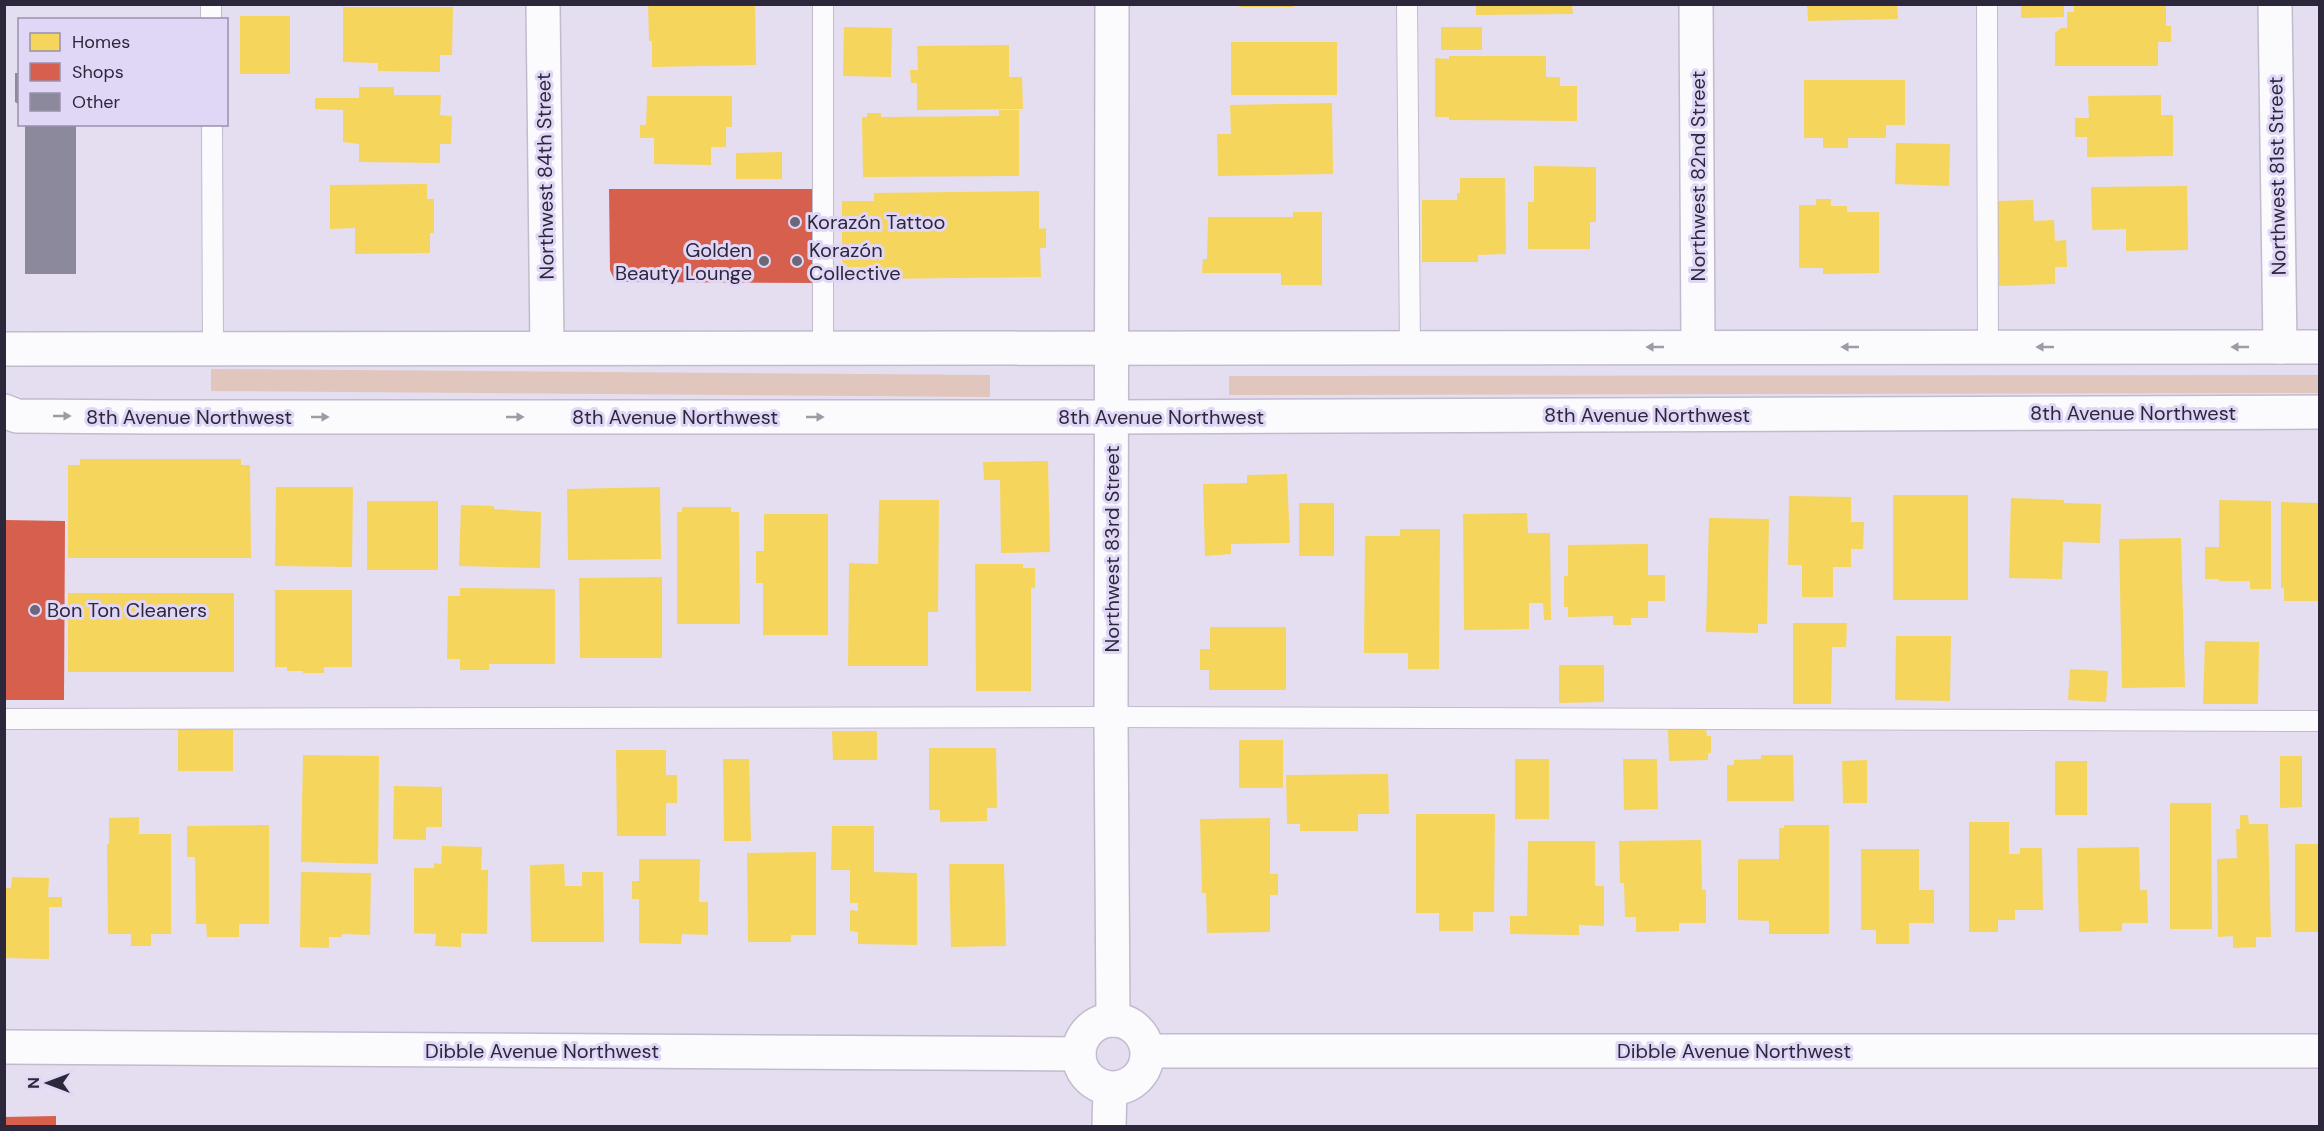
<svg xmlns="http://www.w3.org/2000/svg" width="2324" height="1131" viewBox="0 0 2324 1131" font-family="'DM Sans',sans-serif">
<rect width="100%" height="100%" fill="#e4def0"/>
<g fill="#e0c6bd">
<path d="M211 369 990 375V397L211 391Z"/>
<path d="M2319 375V393L1229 395V376Z"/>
</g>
<g fill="#f6d55c">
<path d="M648 4H755L756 65 652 67V41H649Z"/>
<path d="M1240 4H1293V7H1239Z"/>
<path d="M1476 4H1572L1573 14 1476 15Z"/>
<path d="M1807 4H1897L1898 19 1808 21Z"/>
<path d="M2021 4H2064V17L2021 18Z"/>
<path d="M2074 4H2166V26H2171V42H2158V66H2055V33L2061 28H2067V12H2074Z"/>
<path d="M343 7H453L452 55H440V72L378 71V63L343 62Z"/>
<rect x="240" y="16" width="50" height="58"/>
<path d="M844 27 892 28 891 77 843 76Z"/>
<rect x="1441" y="27" width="41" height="23"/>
<rect x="1231" y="42" width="106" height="53"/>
<path d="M1009 45V77H1022L1023 109 917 110V83H911L910 70H918L917 46Z"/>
<path d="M1449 56H1546V77H1560V86H1577V121L1449 120V117H1435V58L1449 59Z"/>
<path d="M1804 80H1905V125H1886V138H1848V148H1823V138H1804Z"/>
<path d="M359 87H394V95H441L440 115 452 116 451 144H440V163L359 162V144L343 142V110L315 109V98H359Z"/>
<path d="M2161 95V115H2173V156L2087 157V137H2075V118H2089L2088 96Z"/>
<path d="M647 96H732V127H726V147H711V165L654 164V138H640V125H646Z"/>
<path d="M1332 103 1333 174 1218 176 1217 134H1231L1230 105Z"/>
<path d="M999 110H1019V176L863 177 862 117H867V113H881V117L999 116Z"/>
<path d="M1896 143 1950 144 1949 186 1895 184Z"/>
<path d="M782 152V179H736V153Z"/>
<path d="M1534 166 1596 167V222H1590V249H1528V202H1534Z"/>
<path d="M1460 178H1505L1506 254 1478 255V262H1422V200H1457V193H1460Z"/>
<path d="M427 184V199H434V233H430V253L355 254V228L330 229V185Z"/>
<path d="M2187 186 2188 250 2126 251V229L2092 230 2091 187Z"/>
<path d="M1039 191V229L1046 228V248H1040L1041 277 875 279 874 267H848L842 262V201H874V193Z"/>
<path d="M1816 199H1831V206H1847V212H1879V273L1823 274V268H1799V205H1816Z"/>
<path d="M2033 200 2034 221 2054 220 2055 241 2066 240 2067 267H2055V284L1999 286 1997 201Z"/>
<path d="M1293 212H1322V285H1281V273H1202L1203 259H1207L1208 217H1293Z"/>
<path d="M80 459H241V465H250L251 558H68V465H80Z"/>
<path d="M1048 461 1050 552 1001 553 1000 480H984L983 462Z"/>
<path d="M1287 474 1290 543 1231 544V554L1205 556 1203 484 1247 483V475Z"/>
<path d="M276 487H353L352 567 275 566Z"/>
<path d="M660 487 661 559 568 560 567 489Z"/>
<rect x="1893" y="495" width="75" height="105"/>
<path d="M1789 496 1851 497V522H1864L1863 549H1851V567H1833V597H1802V565H1788Z"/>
<path d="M2011 498 2064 500V503L2101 504 2100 543 2063 542 2062 579 2009 578Z"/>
<path d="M879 500H939L938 612H928V666H848L849 563 878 564Z"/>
<path d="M2219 500 2271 501V589H2250V581H2219V579H2205V547H2219Z"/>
<rect x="367" y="501" width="71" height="69"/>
<path d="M2281 502 2320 503V601H2284V588H2281Z"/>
<rect x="1299" y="503" width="35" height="53"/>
<path d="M461 505 494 506V509L541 512 540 568 459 566Z"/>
<path d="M682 507H731V512H739L740 624H677V512H682Z"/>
<path d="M1527 513 1528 533H1550L1551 620H1544L1543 603H1529V629L1464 630 1463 514Z"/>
<path d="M764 514H828V635H763V583H756V551H764Z"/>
<path d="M1709 518 1769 519 1767 624H1758V633L1706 632Z"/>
<path d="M1400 529H1440L1439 669H1408V653H1364L1365 536H1400Z"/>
<path d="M2181 538 2185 687 2122 688 2119 539Z"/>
<path d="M1648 544V575H1665V601H1648V618H1631V625H1613V616L1568 617V607H1564V576H1568V545Z"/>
<path d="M975 564H1023V568H1035V588H1031V691H976Z"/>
<path d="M662 577V658H580L579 578Z"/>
<path d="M460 588 555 589V664H489V670H460V659H447L448 596H460Z"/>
<path d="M275 590H352V667H324V673H303V671H287V667H275Z"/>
<rect x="68" y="593" width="166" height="79"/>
<path d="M1793 623H1847L1846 647H1832L1831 704H1793Z"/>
<path d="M1210 627H1286V690H1209V670H1200V649H1210Z"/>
<path d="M1896 636H1951L1950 701 1895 700Z"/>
<path d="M2205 641 2259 642 2258 704H2203Z"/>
<path d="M1559 665H1604V702L1559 703Z"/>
<path d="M2070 669 2108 671 2106 702 2068 700Z"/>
<rect x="178" y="729" width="55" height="42"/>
<path d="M1668 730H1706L1707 736H1711V753H1708V760L1669 761Z"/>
<path d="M832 731H877V760H833Z"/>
<rect x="1239" y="740" width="44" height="48"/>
<path d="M929 748H996L997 808H987V821L940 822V810H929Z"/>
<path d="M616 750H666V775H677V803H666V836H617Z"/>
<path d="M303 755 379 756 378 864 301 862Z"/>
<path d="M1761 755H1793L1794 801H1727V765H1734V760L1761 759Z"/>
<path d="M2280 756H2302V807L2280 808Z"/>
<path d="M723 759H749L751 841H724Z"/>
<rect x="1515" y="759" width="34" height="60"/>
<path d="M1623 759H1657L1658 809 1624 810Z"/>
<path d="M1867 760V803H1843L1842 761Z"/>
<rect x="2055" y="761" width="32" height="54"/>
<path d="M1388 774 1389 814H1358V831H1300V824H1287L1286 775Z"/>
<path d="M394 786 442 787V827H426V840L393 839Z"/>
<path d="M2170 803H2211L2212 929H2170Z"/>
<path d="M1416 814H1495L1494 912H1473V931H1439V913H1416Z"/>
<path d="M2240 815H2248L2249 824H2268L2271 937H2256V947L2233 948V936L2218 937 2217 859 2237 858 2236 829H2240Z"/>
<path d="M139 817V834H171V934H151V946H131V934H108L107 844H109V818Z"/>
<path d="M1270 818V874H1278V895H1270V932L1207 933 1206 893H1202L1200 819Z"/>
<path d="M1969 822H2009V854H2020V848H2042L2043 910H2015V920H1998V932H1969Z"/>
<path d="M269 825V924H239V937H207L206 924H196L195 857H187V826Z"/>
<path d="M1784 825H1829V934H1769V921L1738 920V859H1779V828H1784Z"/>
<path d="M832 826H874V872L917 873V945L858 944V932L850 931V910L858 911V903H850V870H831Z"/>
<path d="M1701 840 1702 890H1706V923H1679V931L1636 932V917H1625L1624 883H1620L1619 841Z"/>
<path d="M1528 841H1595V886H1604V926L1579 925V935L1510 934V916H1527Z"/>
<rect x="2295" y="844" width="25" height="88"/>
<path d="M442 846 482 847 481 870H488L487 934 461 933V947L435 946 436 934 414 933V868H434V863L441 864Z"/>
<path d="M2139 847 2140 890H2147L2148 923H2122V931L2079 932 2077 848Z"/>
<path d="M1861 849H1919V890H1934V923H1909V944H1876V930H1861Z"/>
<path d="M816 852V935H791V942H748L747 853Z"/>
<path d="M639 859H700L699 902H708V935L682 934 681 944 639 943V899H632V881H639Z"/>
<path d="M564 864 565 886H582V872H603L604 942H531L530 865Z"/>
<path d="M949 864H1004L1006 946 951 947Z"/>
<path d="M301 872 371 873 370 935 342 934V937H329V948L300 947Z"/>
<path d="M12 877 49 878 48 897H62V907H49V959L4 958V888H11Z"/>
</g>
<g fill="#d6604d">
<path d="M609 189H817L816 283 622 282 614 279 610 270Z"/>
<path d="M4 520 65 521 64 700H4Z"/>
<path d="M56 1116V1126H4V1117Z"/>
</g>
<g fill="#8b899b">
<path d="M15 73H20V105L15 102Z"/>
<rect x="25" y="124" width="51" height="150"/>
</g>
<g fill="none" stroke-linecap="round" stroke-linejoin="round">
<defs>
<g id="service">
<path d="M211 4V20"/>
<path d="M1407 4 1410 347"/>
<path d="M1987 4 1988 347"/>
<path d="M212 124 213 347"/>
<path d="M823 347V4"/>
<path d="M4 719 1111 717 2320 721"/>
</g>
<g id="minor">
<path d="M543 4 547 347"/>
<path d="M1112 4 1111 717 1113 1020"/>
<path d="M1696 4 1698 347"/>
<path d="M2275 4 2280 347"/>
<circle cx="1113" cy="1054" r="34"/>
<path d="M4 1047 1079 1054"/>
<path d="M1148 1051H2320"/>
<path d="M1109 1126 1110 1089"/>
</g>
<g id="secondary">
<path d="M4 349 2320 347"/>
<path d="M4 411 17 416 155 417H1113L2320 412"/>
</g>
</defs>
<use href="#service" stroke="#c1bbcd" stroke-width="22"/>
<use href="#minor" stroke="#c1bbcd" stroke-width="36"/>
<use href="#secondary" stroke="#c1bbcd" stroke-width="36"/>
<use href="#service" stroke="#fbfafd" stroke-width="20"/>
<use href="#minor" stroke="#fbfafd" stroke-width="33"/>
<use href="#secondary" stroke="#fbfafd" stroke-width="33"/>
</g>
<defs><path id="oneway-solid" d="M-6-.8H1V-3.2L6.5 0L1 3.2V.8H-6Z" transform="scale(1.5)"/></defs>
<g fill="#9e9ba6">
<use href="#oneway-solid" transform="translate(1655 347) rotate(180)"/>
<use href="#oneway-solid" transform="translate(1850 347) rotate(180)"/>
<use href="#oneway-solid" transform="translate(2045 347) rotate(180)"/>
<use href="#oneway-solid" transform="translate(2240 347) rotate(180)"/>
<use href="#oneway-solid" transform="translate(62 416)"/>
<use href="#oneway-solid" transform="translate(320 417)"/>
<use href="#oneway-solid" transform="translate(515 417)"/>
<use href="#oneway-solid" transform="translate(815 417)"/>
</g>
<g fill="#6d677a" stroke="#e0d7f7" stroke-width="2">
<circle cx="795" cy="222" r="6"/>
<circle cx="764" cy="261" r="6"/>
<circle cx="797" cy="261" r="6"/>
<circle cx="35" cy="610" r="6"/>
</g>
<g text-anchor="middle" stroke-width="6" stroke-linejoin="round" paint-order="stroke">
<g font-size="20" fill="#2d273b" stroke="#e0d7f7">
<text transform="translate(545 176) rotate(-91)" y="7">Northwest 84th Street</text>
<text transform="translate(1698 176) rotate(-90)" y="7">Northwest 82nd Street</text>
<text transform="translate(2277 176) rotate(-91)" y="7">Northwest 81st Street</text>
<text x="2133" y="420">8th Avenue Northwest</text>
<text x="1647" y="422">8th Avenue Northwest</text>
<text x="189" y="424">8th Avenue Northwest</text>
<text x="675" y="424">8th Avenue Northwest</text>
<text x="1161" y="424">8th Avenue Northwest</text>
<text transform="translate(1112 549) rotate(-90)" y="7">Northwest 83rd Street</text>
<text x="542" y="1058">Dibble Avenue Northwest</text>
<text x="1734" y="1058">Dibble Avenue Northwest</text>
</g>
<g font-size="20" fill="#2d273b" stroke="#e0d7f7" text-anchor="start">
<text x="807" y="229">Korazón Tattoo</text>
<text x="752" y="257" text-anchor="end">Golden<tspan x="752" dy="23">Beauty Lounge</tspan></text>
<text x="809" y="257">Korazón<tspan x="809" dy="23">Collective</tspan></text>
<text x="47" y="617">Bon Ton Cleaners</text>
</g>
</g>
<rect width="2324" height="1131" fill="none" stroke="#2d273b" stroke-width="12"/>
<rect x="18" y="18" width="210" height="108" fill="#e0d7f7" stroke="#9891ac" stroke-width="1.5"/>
<rect x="30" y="33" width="30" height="18" fill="#f6d55c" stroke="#9891ac" stroke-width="1.5"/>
<text x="72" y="48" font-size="18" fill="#2d273b">Homes</text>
<rect x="30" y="63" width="30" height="18" fill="#d6604d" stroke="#9891ac" stroke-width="1.5"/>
<text x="72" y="78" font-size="18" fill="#2d273b">Shops</text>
<rect x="30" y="93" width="30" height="18" fill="#8b899b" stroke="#9891ac" stroke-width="1.5"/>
<text x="72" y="108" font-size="18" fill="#2d273b">Other</text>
<g transform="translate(48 1083) rotate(270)" stroke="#e0d7f7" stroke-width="4.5" paint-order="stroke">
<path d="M0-4.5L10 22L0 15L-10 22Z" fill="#2d273b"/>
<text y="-9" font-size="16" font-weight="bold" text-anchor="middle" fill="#2d273b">N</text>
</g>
</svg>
